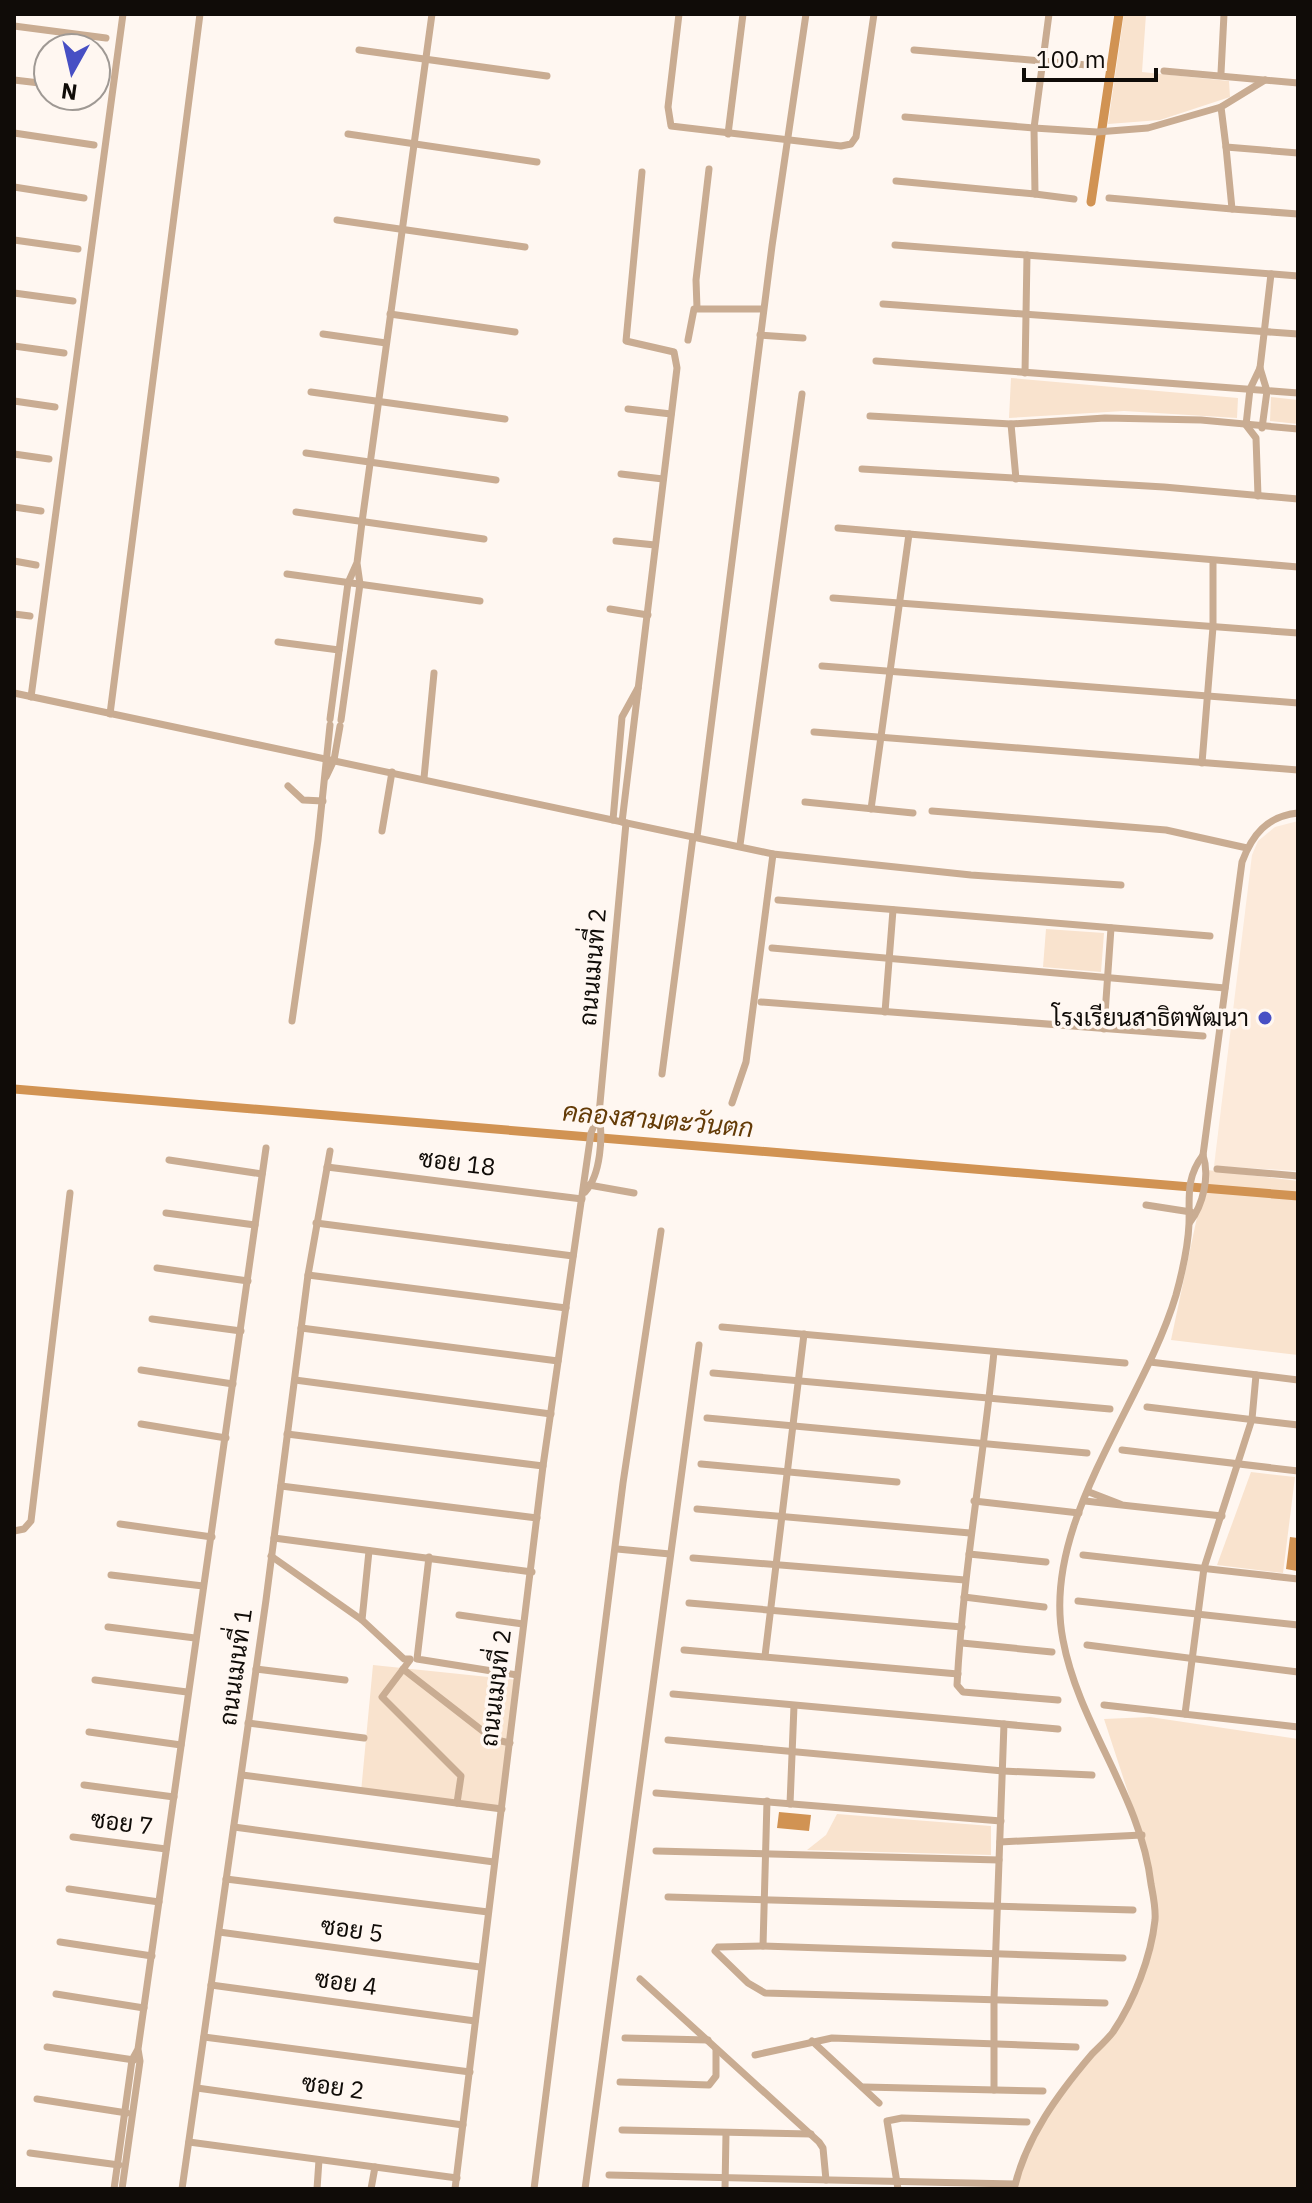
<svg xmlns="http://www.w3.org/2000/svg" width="1312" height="2203" viewBox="0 0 1312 2203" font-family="'IBM Plex Sans',Sarabun,sans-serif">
<rect width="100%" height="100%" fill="#fff7f1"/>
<path fill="#fceada" d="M1298 821V1171L1214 1166 1252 855 1258 841 1275 827Z"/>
<g fill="#f9e3ce">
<path d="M1124 14H1146L1142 72 1229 81 1230 97 1160 120 1108 124Z"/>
<path d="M1011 378 1238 398 1237 418 1124 411 1009 418Z"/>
<path d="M1271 397 1298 400V424L1270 421Z"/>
<path d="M1046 929 1104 933 1101 972 1043 967Z"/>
<path d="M1207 1170 1298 1181V1355L1171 1340Z"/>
<path d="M1251 1472 1295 1477 1283 1573 1217 1565Z"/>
<path d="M373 1665 518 1680 502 1807 361 1792Z"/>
<path d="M1150 1717 1298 1739V2189H1014L1036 2129 1111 2035 1145 1963 1155 1918 1142 1835 1104 1719Z"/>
<path d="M837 1814 991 1826V1855L807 1850 826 1835Z"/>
</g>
<g fill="#d19353">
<path d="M1290 1537 1298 1538 1297 1571 1286 1569Z"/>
<path d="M779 1812 811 1815 809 1831 777 1828Z"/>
</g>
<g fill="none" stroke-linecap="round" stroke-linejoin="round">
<g stroke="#d19353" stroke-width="9">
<path d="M1091 202 1119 14"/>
<path d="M14 1089 1298 1196"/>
</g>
<g stroke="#c9ac92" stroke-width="7">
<path d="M679 14 668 107 671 126 841 146 851 144 856 137 874 14"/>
<path d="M14 26 106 38"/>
<path d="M359 50 547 76"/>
<path d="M914 50 1087 65"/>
<path d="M1164 71 1298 83"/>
<path d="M1221 73 1224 14"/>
<path d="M14 80 48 84"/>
<path d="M1265 80 1221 107 1226 147 1298 153"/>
<path d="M96 91 101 92"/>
<path d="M905 117 1034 128 1049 14"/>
<path d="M14 133 94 145"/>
<path d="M348 134 537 162"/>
<path d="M728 134 743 14"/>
<path d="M1226 147 1232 209 1298 214"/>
<path d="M896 181 1035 194 1034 128 1097 132 1148 128 1221 107"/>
<path d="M14 187 84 198"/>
<path d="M1035 194 1074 199"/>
<path d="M1109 198 1232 209"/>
<path d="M337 220 525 247"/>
<path d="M14 240 78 249"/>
<path d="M895 245 1298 276"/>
<path d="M14 293 73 301"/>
<path d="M883 304 1298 334"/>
<path d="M697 308 696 280 709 169"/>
<path d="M390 314 515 332"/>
<path d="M323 334 386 343"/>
<path d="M760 335 803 338"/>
<path d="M688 340 694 309H763"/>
<path d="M14 346 64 353"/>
<path d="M876 361 1298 393"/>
<path d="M1260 368 1267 391 1262 428"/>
<path d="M1025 373 1027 255"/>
<path d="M311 392 505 419"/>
<path d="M14 401 55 407"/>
<path d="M628 409 671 414"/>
<path d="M870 416 1011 424 1105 418 1201 420 1298 429"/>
<path d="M1011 424 1016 479"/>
<path d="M306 453 496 480"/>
<path d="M14 454 49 459"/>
<path d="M862 469 1164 487 1298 499"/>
<path d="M621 474 663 479"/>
<path d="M1258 496 1256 438 1246 425 1250 389 1260 368 1271 274"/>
<path d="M14 507 41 511"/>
<path d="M296 512 484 539"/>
<path d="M838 528 1298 567"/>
<path d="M616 541 655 545"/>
<path d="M14 561 36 565"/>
<path d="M287 574 480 601"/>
<path d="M833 598 1298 633"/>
<path d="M610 609 648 615"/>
<path d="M14 614 30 616"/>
<path d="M278 642 339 650"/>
<path d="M822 666 1298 703"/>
<path d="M14 693 773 854 971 875 1121 885"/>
<path d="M31 697 123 14"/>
<path d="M110 714 200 14"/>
<path d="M330 719 348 583 356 565"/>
<path d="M341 720 360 584 357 563 362 522 432 14"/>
<path d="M814 732 1298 770"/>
<path d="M1202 763 1213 627V561"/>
<path d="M326 777 334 760 340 726"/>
<path d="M424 778 434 673"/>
<path d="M288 786 303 800 323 801"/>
<path d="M805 802 913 813"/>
<path d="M871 809 909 534"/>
<path d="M932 811 1166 830 1247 848"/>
<path d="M613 820 622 717 638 688"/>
<path d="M622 822 677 368 674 352 626 341 642 172"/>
<path d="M382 831 392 772"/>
<path d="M697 837 772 246 806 14"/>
<path d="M740 845 802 394"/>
<path d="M778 900 1210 936"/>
<path d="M772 948 1225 988"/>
<path d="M761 1002 1203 1036"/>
<path d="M885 1012 893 910"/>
<path d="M292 1021 318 840 330 725"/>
<path d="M1104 1029 1111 928"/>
<path d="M662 1074 693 837"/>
<path d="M732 1103 746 1062 773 854"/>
<path d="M169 1160 262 1174"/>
<path d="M327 1167 582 1199"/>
<path d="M1217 1169 1298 1176"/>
<path d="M589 1185 634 1193"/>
<path d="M585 1192C601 1175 603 1136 599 1114L626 823"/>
<path d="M1146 1205 1191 1212"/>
<path d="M166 1213 255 1225"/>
<path d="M1190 1222C1203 1205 1210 1176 1203 1155L1242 862C1252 835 1267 816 1298 813"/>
<path d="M316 1223 573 1256"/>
<path d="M157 1268 248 1281"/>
<path d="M308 1275 566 1308"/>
<path d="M152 1319 241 1331"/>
<path d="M722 1327 1125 1363"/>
<path d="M301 1328 558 1361"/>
<path d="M994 1352C983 1463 963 1573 957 1685L963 1692 1058 1700"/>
<path d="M1150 1362 1298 1380"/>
<path d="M141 1370 233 1384"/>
<path d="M713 1373 1110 1409"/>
<path d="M295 1380 551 1414"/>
<path d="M1147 1407 1298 1425"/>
<path d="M707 1418 1087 1453"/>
<path d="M141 1424 226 1438"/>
<path d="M287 1434 543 1466"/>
<path d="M1122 1450 1298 1471"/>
<path d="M701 1464 897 1482"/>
<path d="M281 1486 537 1518"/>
<path d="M1089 1492 1120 1504"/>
<path d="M974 1501 1079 1513"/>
<path d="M1085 1501 1222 1516"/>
<path d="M697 1509 970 1533"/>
<path d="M120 1524 212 1537"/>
<path d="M14 1531 24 1529 31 1521 70 1193"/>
<path d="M274 1538 532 1572"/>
<path d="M617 1549 670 1554"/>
<path d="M369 1551 362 1620 404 1659H410"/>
<path d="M969 1554 1046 1562"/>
<path d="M1083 1555 1298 1579"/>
<path d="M271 1556 362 1620"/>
<path d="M429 1557 417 1659 517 1675"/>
<path d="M693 1558 965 1580"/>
<path d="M111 1575 203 1586"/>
<path d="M964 1597 1044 1607"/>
<path d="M1078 1601 1298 1625"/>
<path d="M689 1603 962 1627"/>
<path d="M459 1615 523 1624"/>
<path d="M108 1627 195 1638"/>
<path d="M962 1643 1052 1652"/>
<path d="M1087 1645 1298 1672"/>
<path d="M684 1650 958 1674"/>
<path d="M765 1656 804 1334"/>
<path d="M410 1660 382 1697 461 1776 457 1803"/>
<path d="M256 1669 345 1680"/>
<path d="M403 1669 493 1739 510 1743"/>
<path d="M95 1680 187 1692"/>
<path d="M673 1694 1058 1729"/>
<path d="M1104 1705 1298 1727"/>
<path d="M1185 1714 1204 1568 1252 1419 1256 1375"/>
<path d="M248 1723 364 1738"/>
<path d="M89 1732 181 1745"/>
<path d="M668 1740 1003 1771 1092 1775"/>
<path d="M242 1775 502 1809"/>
<path d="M84 1785 174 1797"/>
<path d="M656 1793 1001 1821"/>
<path d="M790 1804 794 1706"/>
<path d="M234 1827 494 1862"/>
<path d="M73 1837 166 1849"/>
<path d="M1000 1842 1142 1835"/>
<path d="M656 1851 999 1860"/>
<path d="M226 1879 488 1912"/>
<path d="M69 1889 159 1902"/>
<path d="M668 1897 1133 1910"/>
<path d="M219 1932 480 1967"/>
<path d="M60 1942 152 1956"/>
<path d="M763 1946 767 1801"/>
<path d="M640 1979 819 2142 823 2148 826 2180"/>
<path d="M211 1985 475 2021"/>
<path d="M56 1994 144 2008"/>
<path d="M1105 2003 765 1993 748 1983 715 1951 718 1947 763 1946 1123 1958"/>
<path d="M204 2037 470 2072"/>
<path d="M625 2038 708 2040"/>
<path d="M812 2041 879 2103"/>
<path d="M47 2047 134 2060"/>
<path d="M755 2055 832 2038 1076 2047"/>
<path d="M620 2082 709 2085 716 2076V2049"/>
<path d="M864 2087 1043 2091"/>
<path d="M197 2088 463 2125"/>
<path d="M994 2090V1999L1004 1724"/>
<path d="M37 2099 127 2113"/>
<path d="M622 2130 811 2134"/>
<path d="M189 2142 457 2178"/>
<path d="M30 2153 119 2165"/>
<path d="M609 2175 1015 2184"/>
<path d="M114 2189 132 2060 137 2051"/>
<path d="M122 2189 140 2061 138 2049 266 1148"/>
<path d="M182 2189 266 1600 308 1275 330 1151"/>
<path d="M317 2189 319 2160"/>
<path d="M371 2189 375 2167"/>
<path d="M455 2189 543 1466 591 1133 599 1114"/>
<path d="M534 2189 623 1483 661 1231"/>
<path d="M585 2189 699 1345"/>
<path d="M725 2189 726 2133"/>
<path d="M898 2189 887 2121 902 2118 1027 2122"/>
<path d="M1014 2189C1026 2137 1058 2094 1092 2054 1099 2047 1107 2040 1113 2032 1134 2001 1151 1957 1155 1920 1156 1908 1153 1895 1151 1884 1141 1796 1079 1726 1063 1640 1040 1523 1143 1406 1176 1295 1182 1273 1188 1247 1189 1224 1190 1198 1185 1179 1203 1155"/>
</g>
</g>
<circle fill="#474fc4" stroke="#fff7f1" stroke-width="3" cx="1265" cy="1018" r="8"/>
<g text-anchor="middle" stroke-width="7" stroke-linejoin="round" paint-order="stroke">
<g font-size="24" fill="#100c08" stroke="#fff7f1">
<text transform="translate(593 967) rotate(-85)" y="8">ถนนเมนที่ 2</text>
<text transform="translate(457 1163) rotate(7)" y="8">ซอย 18</text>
<text transform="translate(236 1667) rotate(-82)" y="8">ถนนเมนที่ 1</text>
<text transform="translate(496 1688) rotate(-83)" y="8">ถนนเมนที่ 2</text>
<text transform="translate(122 1823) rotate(7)" y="8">ซอย 7</text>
<text transform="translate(352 1930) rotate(8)" y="8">ซอย 5</text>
<text transform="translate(346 1983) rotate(8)" y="8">ซอย 4</text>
<text transform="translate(333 2087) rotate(8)" y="8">ซอย 2</text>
</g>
<g font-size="24" fill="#100c08" stroke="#fff7f1" text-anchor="end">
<text x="1249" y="1026">โรงเรียนสาธิตพัฒนา</text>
</g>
<g font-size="26" font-style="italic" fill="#643b07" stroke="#fff7f1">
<text transform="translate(658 1120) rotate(5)" y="9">คลองสามตะวันตก</text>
</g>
</g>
<rect width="1312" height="2203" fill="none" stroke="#100c08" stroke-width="32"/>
<g transform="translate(72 72) rotate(188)"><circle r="38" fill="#fff7f1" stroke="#9f9994" stroke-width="2"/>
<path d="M0-6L14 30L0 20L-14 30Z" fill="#474fc4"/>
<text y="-12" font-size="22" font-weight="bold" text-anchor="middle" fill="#100c08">N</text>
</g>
<path d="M1024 68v12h132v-12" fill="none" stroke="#100c08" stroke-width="4"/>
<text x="1036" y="68" font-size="24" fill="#100c08" stroke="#fff7f1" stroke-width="6" paint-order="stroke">100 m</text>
</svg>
